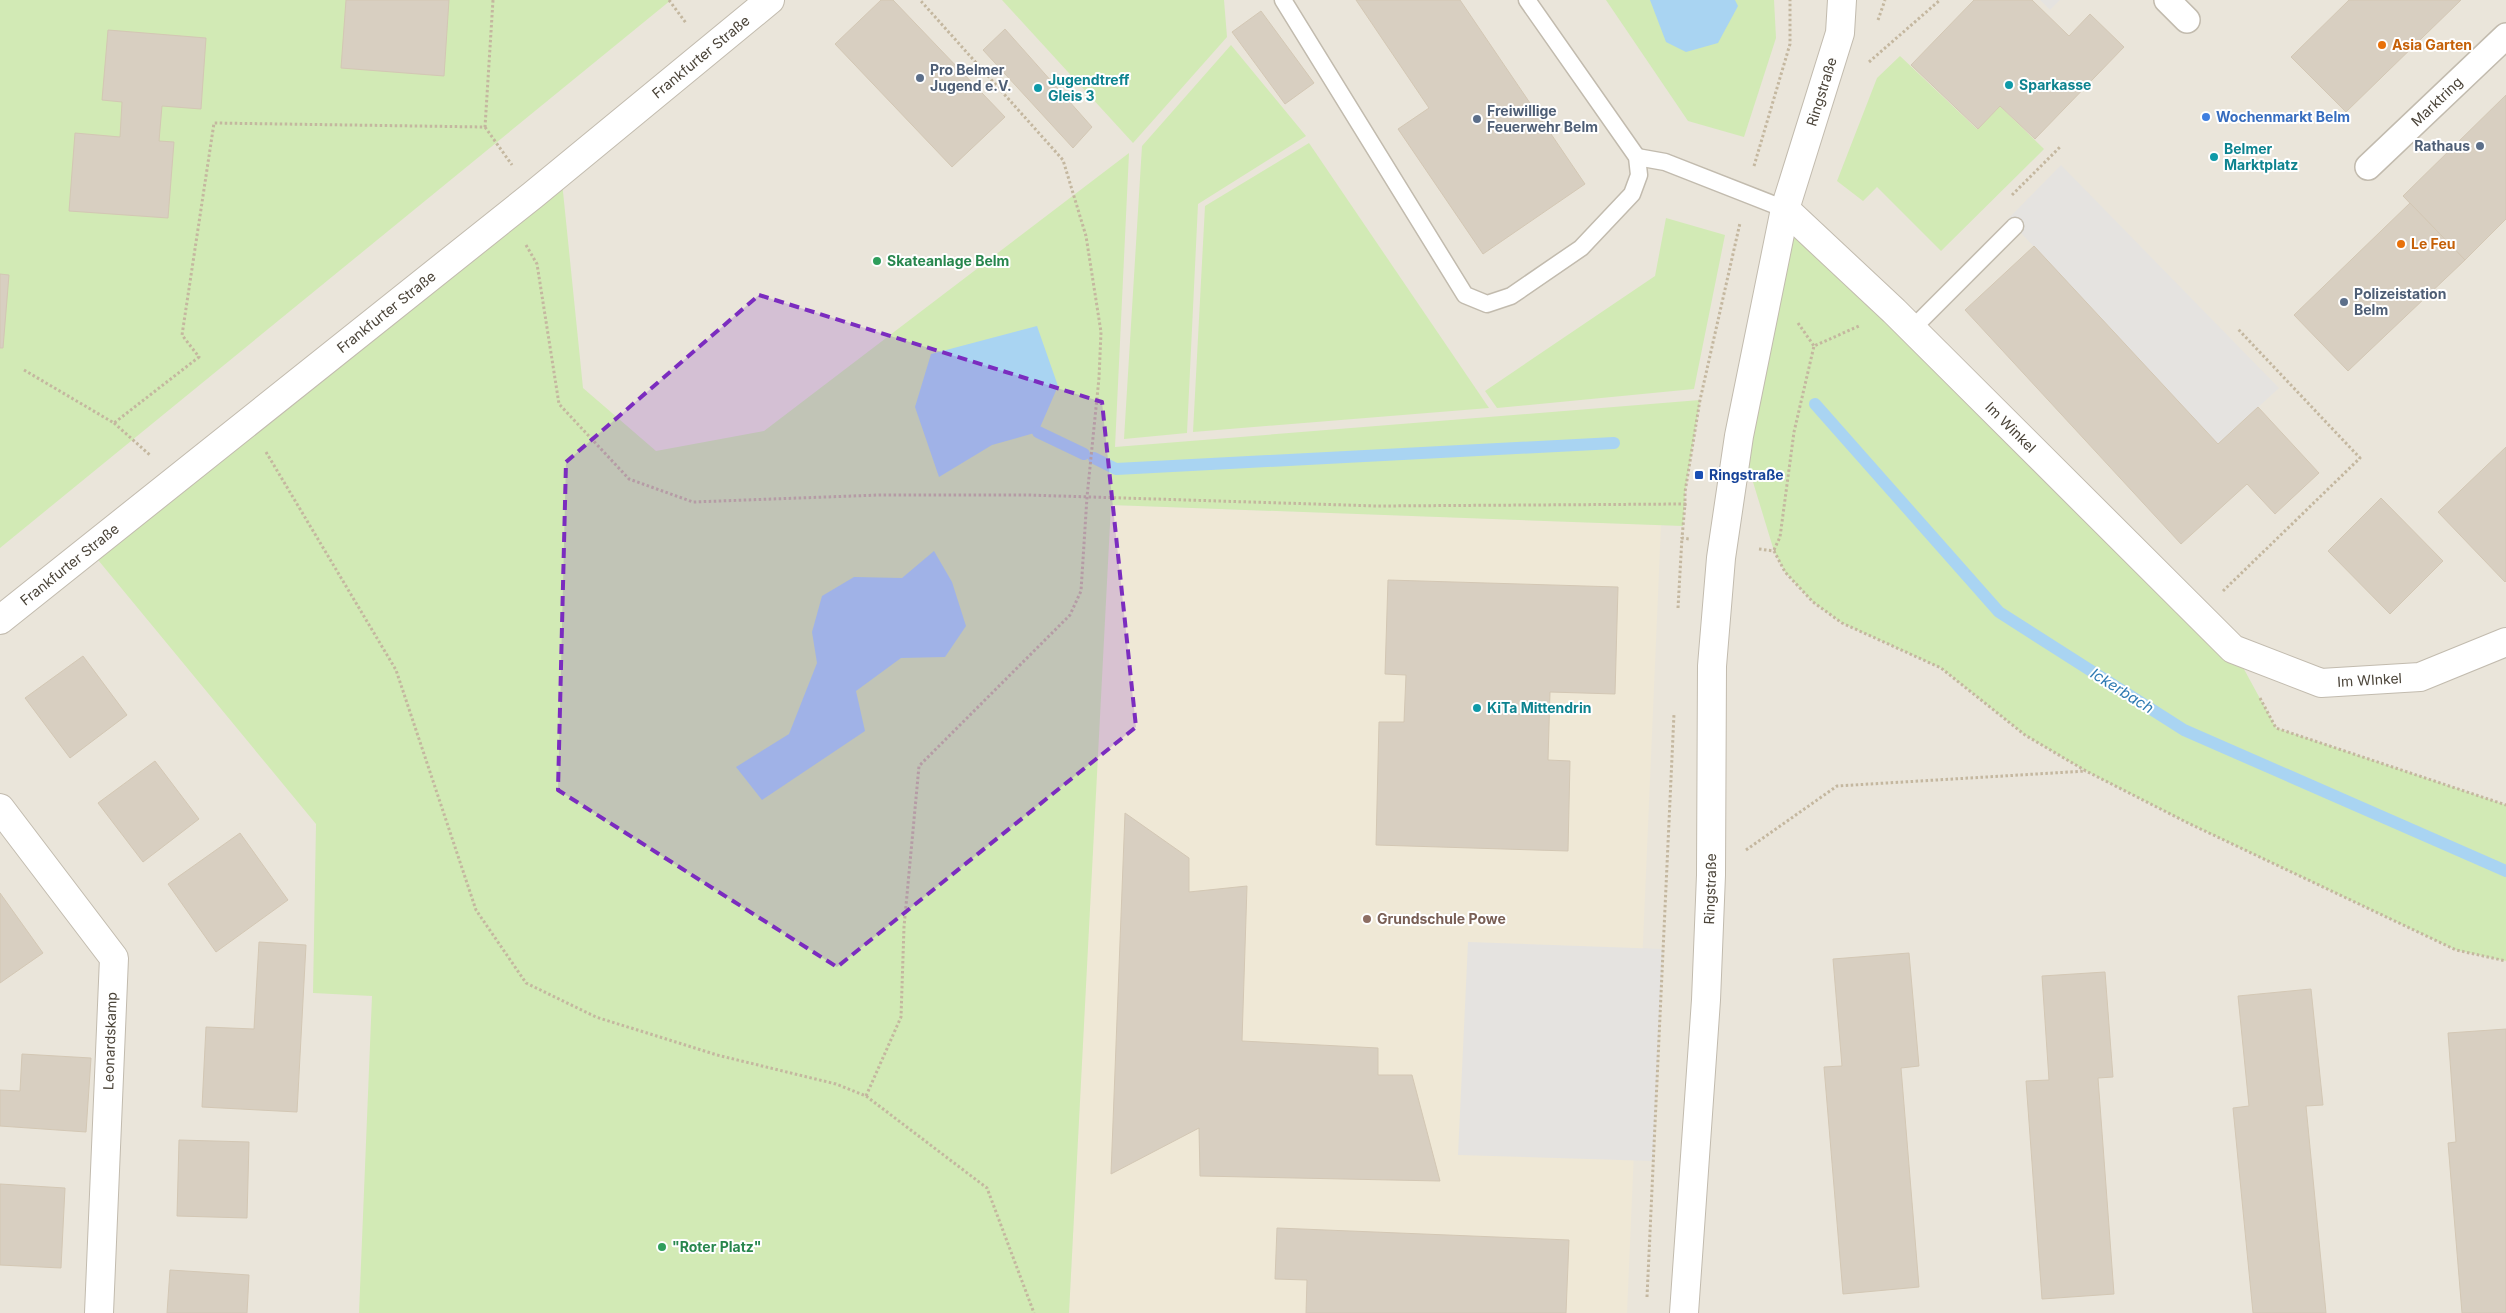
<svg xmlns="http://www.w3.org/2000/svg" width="2506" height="1313" viewBox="0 0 2506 1313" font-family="Inter,sans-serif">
<rect width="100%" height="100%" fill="#f6f3ec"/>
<rect fill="#eae5da" x="0" y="0" width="2506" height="1313"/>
<path fill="#efe8d6" d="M1110 505 1661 525 1627 1313H1069Z"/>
<g fill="#d2eab5">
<path d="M0 0H671L0 548Z"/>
<path d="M1002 0H1224L1227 37 1133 143Z"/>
<path d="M1606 0H1774L1776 38 1744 137 1688 121Z"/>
<path d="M1231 45 1306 136 1198 204 1187 433 1124 439 1142 146Z"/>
<path d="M1900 56 1977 129 2000 106 2044 149 1941 251 1877 187 1863 201 1837 181 1877 78Z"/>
<path d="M1309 143 1489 408 1193 432 1205 206Z"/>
<path d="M1129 153 1115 447 1700 400 1685 492 1683 526 1111 505 1069 1313H359L372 996 313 993 316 824 89 549 561 172 583 388 656 451 764 431Z"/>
<path d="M1785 209 2233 649 2276 728 2506 805V961L2456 950 2188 823 2086 771 2025 735 1941 668 1842 623 1813 602 1785 572 1774 551 1739 436Z"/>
<path d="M1666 218 1725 235 1694 389 1497 408 1485 391 1655 276Z"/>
</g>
<g fill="#e5e3e0">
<path d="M2040 0H2060L2050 10Z"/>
<path d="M2061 165 2279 388 2218 444 2008 219Z"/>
<path d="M1468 942 1663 949 1653 1161 1458 1155Z"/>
</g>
<g fill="#a9d4f2">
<path d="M1650 0H1735L1738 6 1718 43 1686 52 1666 42Z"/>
<path d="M1037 326 1058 386 1038 432 992 445 939 477 915 407 931 354Z"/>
<path d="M934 551 952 582 966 626 945 657 901 658 856 691 865 731 762 800 736 767 789 734 817 663 812 632 822 596 854 577 902 578Z"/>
</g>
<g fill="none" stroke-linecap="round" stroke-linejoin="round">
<g stroke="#a9d4f2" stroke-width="12">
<path d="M1815 404 1999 612 2184 730 2506 871"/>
<path d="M1038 432 1084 454"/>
<path d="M1094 458 1116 469 1614 443"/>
</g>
</g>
<g fill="#d8cfc1" stroke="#d3c7b4">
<path d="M346 0H449L444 76 341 68Z"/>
<path d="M881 0H893L1005 117 952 167 835 44Z"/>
<path d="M1356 0H1460L1585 184 1483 254 1398 129 1429 108Z"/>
<path d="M1974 0H2032L2069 36 2090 14 2124 47 2035 139 2000 106 1978 129 1911 65Z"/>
<path d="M2349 0H2461L2346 112 2291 57Z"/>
<path d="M1261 11 1314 83 1285 104 1232 32Z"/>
<path d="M1005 29 1092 127 1073 148 983 50Z"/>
<path d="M108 30 206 38 201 109 162 106 159 141 174 142 168 218 69 211 75 133 120 137 122 102 102 100Z"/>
<path d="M2506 95V219L2465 260 2403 196Z"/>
<path d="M2410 203 2465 260 2348 371 2294 315Z"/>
<path d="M2034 246 2218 444 2258 407 2319 473 2275 514 2247 484 2181 544 1965 310Z"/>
<path d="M0 274 9 275 3 348H0Z"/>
<path d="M2506 447V581L2505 582 2438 512Z"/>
<path d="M2381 498 2443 561 2390 614 2328 551Z"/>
<path d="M1388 580 1618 587 1615 694 1550 692 1548 760 1570 761 1568 851 1376 845 1379 722H1404L1406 675 1385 674Z"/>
<path d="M83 656 127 715 70 758 25 698Z"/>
<path d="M155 761 199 819 143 862 98 803Z"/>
<path d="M1125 813 1189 858V892L1247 886 1242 1041 1378 1048V1075H1412L1440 1181 1200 1176 1199 1128 1111 1174Z"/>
<path d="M240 833 288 900 216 952 168 884Z"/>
<path d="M0 893 43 953 0 983Z"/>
<path d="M259 942 306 945 297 1112 202 1107 206 1027 254 1029Z"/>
<path d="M1909 953 1919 1066 1901 1068 1919 1287 1843 1294 1824 1067 1842 1066 1833 959Z"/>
<path d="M2105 972 2113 1077 2098 1078 2114 1294 2042 1299 2026 1081 2049 1080 2042 976Z"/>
<path d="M2311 989 2323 1105 2306 1106 2326 1313H2253L2233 1108 2249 1106 2238 996Z"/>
<path d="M2506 1029V1313H2462L2448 1143 2456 1142 2448 1033Z"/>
<path d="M22 1054 91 1058 86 1132 0 1126V1090L20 1091Z"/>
<path d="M179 1140 249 1142 247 1218 177 1216Z"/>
<path d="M0 1184 65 1188 61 1268 0 1265Z"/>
<path d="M1277 1228 1569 1240 1566 1313H1306L1307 1280 1275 1279Z"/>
<path d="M170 1270 249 1275 247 1313H167Z"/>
</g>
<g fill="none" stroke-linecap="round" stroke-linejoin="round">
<defs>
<g id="service">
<path d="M1283 0 1465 295 1487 304 1511 296 1581 248 1632 194 1639 175 1637 157 1527 0"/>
<path d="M1637 157 1665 162 1785 209"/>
<path d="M1912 329 2015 226"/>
</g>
<g id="pedestrian">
<path d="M2167 0 2187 20"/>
<path id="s1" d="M2368 167 2506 36"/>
</g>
<g id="minor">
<path id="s2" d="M1785 209 1894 311 2233 649 2321 683 2420 677 2506 642"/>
<path id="s3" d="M0 620 533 195 770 0"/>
<path d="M0 808 114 958 99 1313"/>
<path id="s4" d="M1684 1313 1706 1000 1711 875 1712 666 1721 558 1739 436 1785 209 1840 33 1842 0"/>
</g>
</defs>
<use href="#service" stroke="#c2bbae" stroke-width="19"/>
<use href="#pedestrian" stroke="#c2bbae" stroke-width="28"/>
<use href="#minor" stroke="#c2bbae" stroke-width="30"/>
<g stroke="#c4b79f" stroke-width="3" stroke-dasharray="2.5 2.5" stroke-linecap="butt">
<path d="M669 0 686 23"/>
<path d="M1878 20 1885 0"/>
<path d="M1869 62 1940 0"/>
<path d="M485 127 512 165"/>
<path d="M1754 166 1790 44V0"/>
<path d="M2012 195 2061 146"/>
<path d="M526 245 537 264 559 404 629 479 693 502 879 495H1028L1377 506 1685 504 1682 538 1689 539"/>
<path d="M1798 323 1814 346"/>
<path d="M24 370 114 423 199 357 182 335 214 123 485 127 493 0"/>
<path d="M114 423 151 456"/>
<path d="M266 452 396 670 476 910 526 983 596 1017 717 1055 836 1084 866 1096 987 1188 1034 1313"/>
<path d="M1685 506V492L1700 400 1740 223"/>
<path d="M1759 549 1774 551 1785 572 1813 602 1842 623 1941 668 2025 735 2086 771 2188 823 2456 950 2506 961"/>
<path d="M1774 550 1780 537 1794 432 1814 346 1859 326"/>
<path d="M2223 591 2360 458 2237 328"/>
<path d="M1678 608 1682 537"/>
<path d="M2260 698 2276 728 2506 805"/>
<path d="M1746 850 1837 786 2086 771"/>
<path d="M866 1096 901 1017 904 927 919 766 1070 615 1081 591 1087 497 1099 378 1101 332 1086 236 1063 160 920 0"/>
<path d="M1647 1297 1674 714"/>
</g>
<use href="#service" stroke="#fff" stroke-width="16"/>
<use href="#pedestrian" stroke="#fff" stroke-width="25"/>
<use href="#minor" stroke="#fff" stroke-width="28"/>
</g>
<path fill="#7b2cbf" fill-opacity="0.2" stroke="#7b2cbf" stroke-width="4" stroke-dasharray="10 6" stroke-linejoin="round" d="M759 295 1102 402 1136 727 837 967 558 790 566 462Z"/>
<g fill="#e8710a" stroke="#fff" stroke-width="2">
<circle cx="2382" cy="45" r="5"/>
<circle cx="2401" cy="244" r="5"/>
</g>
<g fill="#5c6f8a" stroke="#fff" stroke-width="2">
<circle cx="920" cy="78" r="5"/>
<circle cx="1477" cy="119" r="5"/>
<circle cx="2480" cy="146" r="5"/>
<circle cx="2344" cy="302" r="5"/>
</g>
<g fill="#0f9aa8" stroke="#fff" stroke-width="2">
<circle cx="2009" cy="85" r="5"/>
<circle cx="1038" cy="88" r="5"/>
<circle cx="2214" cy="157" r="5"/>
<circle cx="1477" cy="708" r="5"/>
</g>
<circle fill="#3f7fe0" stroke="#fff" stroke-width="2" cx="2206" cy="117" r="5"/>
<g fill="#2e9e5b" stroke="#fff" stroke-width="2">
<circle cx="877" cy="261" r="5"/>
<circle cx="662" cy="1247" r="5"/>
</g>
<rect fill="#1a4fb4" stroke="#fff" stroke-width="2" x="1694" y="470" width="10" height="10" rx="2.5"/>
<circle fill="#8d6e63" stroke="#fff" stroke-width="2" cx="1367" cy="919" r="5"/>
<g text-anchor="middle" stroke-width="4" stroke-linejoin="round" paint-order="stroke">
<g font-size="14" font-weight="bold" fill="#c56008" stroke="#fff" text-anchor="start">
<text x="2392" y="50">Asia Garten</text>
<text x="2411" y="249">Le Feu</text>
</g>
<g font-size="14" fill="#4b4439" stroke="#fff">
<text dy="5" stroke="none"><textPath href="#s3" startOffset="899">Frankfurter Straße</textPath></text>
<text dy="5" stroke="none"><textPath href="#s4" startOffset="1234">Ringstraße</textPath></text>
<text dy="5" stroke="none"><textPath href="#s1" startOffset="95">Marktring</textPath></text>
<text dy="5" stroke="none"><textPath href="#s3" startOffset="494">Frankfurter Straße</textPath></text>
<text dy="5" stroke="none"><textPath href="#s2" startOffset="314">Im Winkel</textPath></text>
<text dy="5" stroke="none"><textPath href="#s3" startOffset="89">Frankfurter Straße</textPath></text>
<text dy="5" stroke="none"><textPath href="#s2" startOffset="771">Im WInkel</textPath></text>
<text dy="5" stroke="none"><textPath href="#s4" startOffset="425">Ringstraße</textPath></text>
<text transform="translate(110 1041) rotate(-88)" y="5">Leonardskamp</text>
</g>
<g font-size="14" font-weight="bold" fill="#4e5e75" stroke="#fff" text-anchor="start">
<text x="930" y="75">Pro Belmer<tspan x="930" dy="16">Jugend e.V.</tspan></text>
<text x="1487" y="116">Freiwillige<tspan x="1487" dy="16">Feuerwehr Belm</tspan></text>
<text x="2470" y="151" text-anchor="end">Rathaus</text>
<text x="2354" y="299">Polizeistation<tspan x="2354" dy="16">Belm</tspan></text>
</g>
<g font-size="14" font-weight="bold" fill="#0d838f" stroke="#fff" text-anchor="start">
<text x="1048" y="85">Jugendtreff<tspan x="1048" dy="16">Gleis 3</tspan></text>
<text x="2019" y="90">Sparkasse</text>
<text x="2224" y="154">Belmer<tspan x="2224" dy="16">Marktplatz</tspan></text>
<text x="1487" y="713">KiTa Mittendrin</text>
</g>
<g font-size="14" font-weight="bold" fill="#366cbe" stroke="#fff" text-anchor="start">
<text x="2216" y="122">Wochenmarkt Belm</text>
</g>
<g font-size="14" font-weight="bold" fill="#27864d" stroke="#fff" text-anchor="start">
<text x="887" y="266">Skateanlage Belm</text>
<text x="672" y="1252">"Roter Platz"</text>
</g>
<g font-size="14" font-weight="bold" fill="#164399" stroke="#fff" text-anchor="start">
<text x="1709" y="480">Ringstraße</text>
</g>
<g font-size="14" font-weight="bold" fill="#785e54" stroke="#fff" text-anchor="start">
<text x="1377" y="924">Grundschule Powe</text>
</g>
<g font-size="15" font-style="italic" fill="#2e7ab2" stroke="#fff">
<text transform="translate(2122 691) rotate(32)" y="5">Ickerbach</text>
</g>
</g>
</svg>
